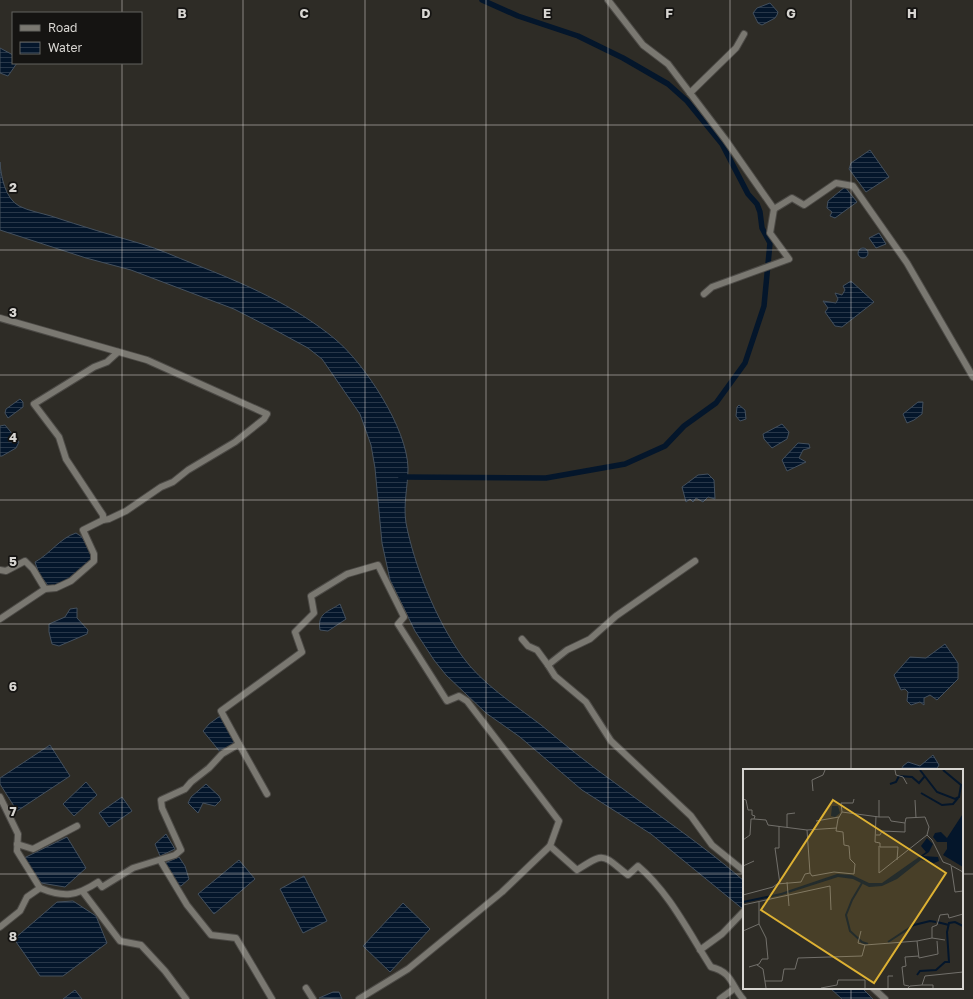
<svg xmlns="http://www.w3.org/2000/svg" width="973" height="999" viewBox="0 0 973 999" font-family="'Golos Text',sans-serif">
<defs>
<pattern id="water-rules" width="6" height="5" patternUnits="userSpaceOnUse"><rect width="6" height="5" fill="#04162b"/><path d="M0 2.5h6" fill="none" stroke="#283749"/></pattern>
</defs>
<rect width="100%" height="100%" fill="#2e2c26"/>
<g fill="url(#water-rules)" stroke="#44505d">
<path d="M770 3 778 12 777 15 775 18 762 25 758 23 753 13 757 8Z"/>
<path d="M0 48 13 55V63H17L8 76 0 73Z"/>
<path d="M870 150 889 177 866 192 849 169 851 163Z"/>
<path d="M0 162C1 177 5 198 19 206 29 211 41 213 51 216 81 226 111 235 142 244 159 249 176 257 194 264 243 283 294 305 335 339 365 364 407 428 408 468 408 486 403 504 406 523 414 565 436 620 462 656 481 683 515 705 541 725 564 744 587 763 611 780 656 814 702 844 744 881V910L651 834 582 790 520 737 486 713 446 675 434 660 415 631 390 580 382 543 375 468 371 445 360 414 322 359 308 348 275 330 234 309 131 270 86 258 0 230Z"/>
<path d="M845 187 857 202 835 218 830 216 832 212 827 208 828 201Z"/>
<path d="M879 233 886 244 876 248 869 238Z"/>
<circle cx="863" cy="253" r="5"/>
<path d="M851 281 874 302 842 327 835 326 825 312 828 308 823 301 836 303 838 299 835 293 842 295 845 290 843 286Z"/>
<path d="M20 399 23 402V407L8 418 5 413 6 409Z"/>
<path d="M918 402H923L922 414 914 420 907 423 903 414Z"/>
<path d="M739 405 745 410 746 419 740 421 736 416 737 407Z"/>
<path d="M782 424 789 432 787 439 772 448 764 439 763 434Z"/>
<path d="M5 425 19 442 16 448 2 456H0V426Z"/>
<path d="M798 443 809 444 810 448 803 450 799 458 806 462 787 471 782 460Z"/>
<path d="M708 474 714 480 715 499 708 497 703 502 696 498 693 502 690 499 686 502 682 487 698 475Z"/>
<path d="M76 533 82 537 93 556 86 566 62 584 49 587 39 574 35 562C50 554 60 538 76 533Z"/>
<path d="M340 604 346 619 328 631 320 630C317 613 328 612 340 604Z"/>
<path d="M77 608V618L88 630 87 634 59 646 52 644 49 632V624L65 617 70 609Z"/>
<path d="M945 644 958 663V679L937 700 930 695 924 698V705L920 702 911 705 907 701 908 692 905 689 901 690 894 675 910 657 926 658Z"/>
<path d="M220 716 236 742 221 753 203 731 209 724Z"/>
<path d="M50 745 70 776 17 811 0 784V778Z"/>
<path d="M933 755 939 765 936 770H901L903 766 908 762 920 766Z"/>
<path d="M86 782 97 795 74 816 63 804Z"/>
<path d="M206 784 219 796 221 800 215 806 203 803 198 813 188 803 191 797Z"/>
<path d="M122 797 132 811 109 827 99 813Z"/>
<path d="M166 834 175 849 160 856 155 844Z"/>
<path d="M67 837 86 868 65 887 41 883 24 858Z"/>
<path d="M179 857 185 866 189 879 181 886 176 884 165 863Z"/>
<path d="M239 860 255 879 214 914 198 894Z"/>
<path d="M304 876 327 921 303 933 280 889Z"/>
<path d="M73 901 96 916 107 943 63 976H40L14 939 57 902Z"/>
<path d="M403 903 430 929 390 972 363 946Z"/>
<path d="M830 988H862L873 999H842Z"/>
<path d="M75 990 82 999H63Z"/>
<path d="M333 992H339L342 999 319 998Z"/>
</g>
<g fill="none" stroke-linecap="round" stroke-linejoin="round">
<path stroke="#04162b" stroke-width="5.5" d="M401 477 546 478 625 464 665 446 684 426 716 403 745 363 764 306 770 243 762 228 760 212 757 204 748 194 722 144 687 101 668 84 623 58 578 36 518 16 482 0"/>
<defs>
<g id="street">
<path d="M608 0 643 45 668 64 725 139 774 209 770 233 789 259 712 287 704 294"/>
<path d="M690 93 736 48 744 34"/>
<path d="M774 209 792 198 804 205 836 183 853 186 907 263 973 377"/>
<path d="M0 318 147 360 267 414 264 419 235 442 188 470 173 482 161 487 126 511 109 519 103 520"/>
<path d="M695 561 616 616 590 639 567 650 548 665 555 676 586 702 611 741 691 816 712 845 744 871"/>
<path d="M0 570 6 571 25 561 33 569 45 589"/>
<path d="M0 619 45 589 56 588 71 581 94 561V554L83 530 103 520V515L66 459 59 437 34 404 94 367 107 362 118 352"/>
<path d="M522 639 528 646 537 650 548 665"/>
<path d="M239 744 267 794"/>
<path d="M0 797 18 834 17 851 40 888 27 897 20 911 0 927"/>
<path d="M17 844 33 849 77 826"/>
<path d="M160 860 187 905 211 935 236 938 272 999"/>
<path d="M40 888C64 898 77 896 98 882L102 887 133 868 175 855 181 850 162 808 161 800 185 789 191 782 209 768 222 754 239 744 221 711 302 652 295 632 314 613 311 596 347 574 378 565 404 617 398 624 447 701 459 696 467 701 559 821 550 846 577 870C606 851 602 855 628 875L638 866C669 892 689 933 711 967 732 972 731 985 743 999"/>
<path d="M83 892 120 941 141 945 165 971 186 999"/>
<path d="M700 950 722 934 744 911"/>
<path d="M306 988 313 999"/>
<path d="M873 988 885 999"/>
<path d="M359 999 408 969 502 892 550 846"/>
<path d="M720 999 735 988"/>
</g>
</defs>
<use href="#street" stroke="#4c4a46" stroke-width="8"/>
<use href="#street" stroke="#7a7871" stroke-width="6"/>
</g>
<path fill="none" stroke="#d8d6d2" stroke-width="1" stroke-opacity="0.55" d="M122 0V13M243 0V999M365 0V999M486 0V999M608 0V999M730 0V999M851 0V770M122 63V999M0 125H973M0 250H973M0 375H973M0 500H973M0 624H973M0 749H973M0 874H744M962 874H973M851 988V999"/>
<g transform="translate(743 769)">
<rect width="220" height="220" fill="#2e2c26"/>
<path d="M220 35V98L200 86 204 80V73H194L190 68 192 64 198 63 204 69 219 46ZM89 37H95L97 44 92 48 88 47ZM184 69 190 75 186 83 180 87 195 88 196 92 191 94 178 91 154 110 139 117 126 118 110 110 95 108 39 126 0 134V132L38 124 94 105 109 106 126 114H139L183 83 178 77Z" fill="#04162b"/>
<path fill="none" stroke="#04162b" stroke-width="2" d="M177 1 194 23 212 30 216 28 218 16 200 1M147 15 153 13 156 7 169 8 176 14 182 7M178 24 199 36 210 35 215 29M119 114 109 131 103 146 107 162 119 173 125 175M194 153 206 156M145 173 171 156 187 152 193 153M174 206 177 202 193 201 202 193H206L204 163 206 154 212 153 220 157"/>
<path fill="none" stroke="#72706b" stroke-width="1" d="M152 1 153 6 160 8 164 15M70 22 69 11 80 6 82 1M0 30 3 31 5 41H9V46L12 47 11 50H8L7 66 0 71M111 30 110 34H98L99 43 136 48V31M172 31 173 49M133 47 132 73 137 74V78H155L154 91M136 48H146L148 52 162 54 163 49 182 48 186 58 184 66M11 50 23 51 25 56 64 61 67 104M73 52 96 48M36 57V79H32L37 115M44 58V45L52 44M64 61 94 59M133 66H137L139 62 162 63V54M136 77V104L184 66 189 71 200 93 208 96 212 123 220 122M0 97 11 92M209 97 220 103M44 113 46 137M0 126 30 118 34 115 58 113 62 105 67 104 69 107 91 103 111 105 112 95 107 90 106 77 101 76 100 63 93 62 95 50 99 43M0 136 87 117 88 141M0 162 16 155V133M118 162 115 174 122 176 174 172 189 169V158L194 156 197 146 205 145 206 149 220 145M189 169 202 171M174 172 176 189 195 185 194 172M14 196 20 200 23 219M6 198 16 195 19 190H25L23 169 16 155M22 212H39L41 200H52L55 189 119 187 122 176M179 216H190V219M166 217 161 216 159 198 163 197 162 188 176 187M78 219 94 216 95 211H122V219M145 219V207H150M165 219 167 217 179 216 182 207 220 203V191"/>
<path fill="#ddb133" fill-opacity="0.15" stroke="#ddb133" stroke-width="2" d="M90 31 203 104 131 214 18 141Z"/>
<rect width="220" height="220" fill="none" stroke="#d8d6d2" stroke-width="2"/>
</g>
<g font-size="13" text-anchor="middle" font-weight="bold" fill="#d8d6d2" stroke="#151412" stroke-width="3.5" stroke-linejoin="round" paint-order="stroke">
<text x="182" y="18">B</text>
<text x="304" y="18">C</text>
<text x="426" y="18">D</text>
<text x="547" y="18">E</text>
<text x="669" y="18">F</text>
<text x="791" y="18">G</text>
<text x="912" y="18">H</text>
<text x="13" y="192">2</text>
<text x="13" y="317">3</text>
<text x="13" y="442">4</text>
<text x="13" y="566">5</text>
<text x="13" y="691">6</text>
<text x="13" y="816">7</text>
<text x="13" y="941">8</text>
</g>
<rect x="12" y="12" width="130" height="52" fill="#151412" stroke="#63625f"/>
<rect x="20" y="25" width="20" height="6" fill="#7a7871" stroke="#63625f"/>
<text x="48" y="32" font-size="12" fill="#d8d6d2">Road</text>
<rect x="20" y="42" width="20" height="12" fill="url(#water-rules)" stroke="#63625f"/>
<text x="48" y="52" font-size="12" fill="#d8d6d2">Water</text>
</svg>
